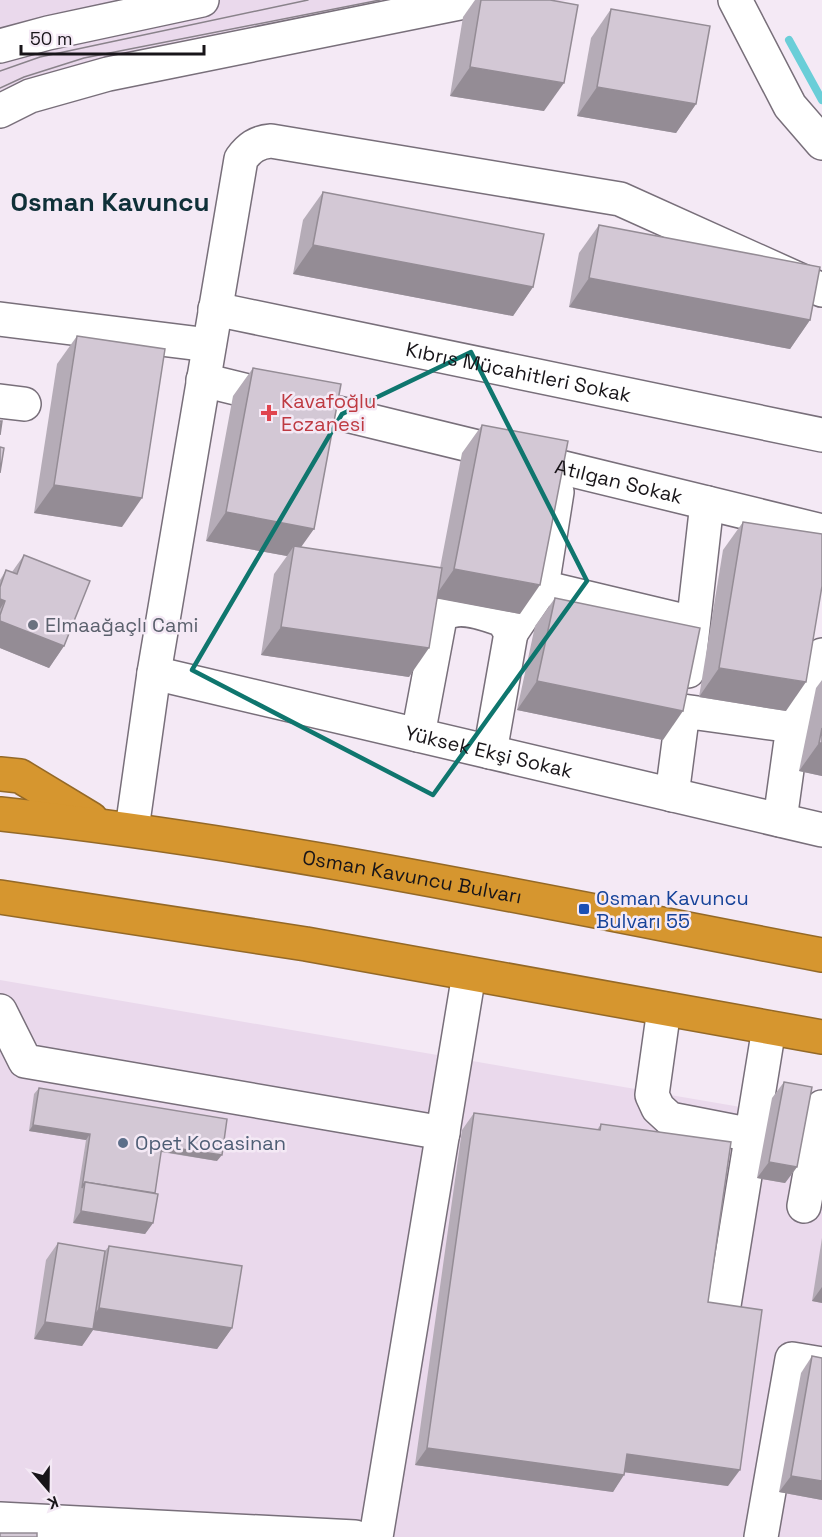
<svg xmlns="http://www.w3.org/2000/svg" width="822" height="1537" viewBox="0 0 822 1537" font-family="'Space Grotesk',sans-serif">
<rect width="100%" height="100%" fill="#f4e9f5"/>
<g fill="#ead9ec">
<path d="M0 0H570L509 6 108 82 0 126Z"/>
<path d="M0 980 822 1121V1537H0Z"/>
</g>
<g fill="none" stroke-linecap="round" stroke-linejoin="round">
<path stroke="#6aced8" stroke-width="8" d="M789 40 822 100"/>
<defs>
<g id="minor">
<path d="M735 0 790 106 822 143"/>
<path d="M0 46 48 33 202 0"/>
<path d="M0 111 30 96 108 74 474 0"/>
<path id="s1" d="M215 309 822 435"/>
<path d="M0 319 209 345"/>
<path id="s2" d="M203 380 822 531"/>
<path d="M0 401 24 404"/>
<path d="M542 587 693 623"/>
<path d="M511 633 542 587 557 492"/>
<path d="M688 671 707 503"/>
<path id="s3" d="M154 673 822 830"/>
<path d="M793 726 805 677 822 655"/>
<path d="M418 735 440 618C455 601 485 614 503 620L511 633 490 752"/>
<path d="M672 795 683 711 793 726 780 820"/>
<path d="M132 829 154 673 241 159C249 148 257 142 271 141L620 199 822 290"/>
<path d="M664 1009 652 1095 658 1108 670 1119 752 1135"/>
<path d="M0 1011 25 1061 443 1133"/>
<path d="M804 1206 822 1107"/>
<path d="M724 1305 769 1028"/>
<path d="M0 1519 355 1537"/>
<path d="M376 1537 469 974"/>
<path d="M761 1537 792 1359 822 1364"/>
</g>
<g id="highway">
<path d="M0 774 20 776 91 819"/>
<path id="s4" d="M0 814C276 844 549 903 822 955"/>
<path d="M0 897 306 944 822 1037"/>
</g>
</defs>
<use href="#minor" stroke="#786f7a" stroke-width="36"/>
<use href="#highway" stroke="#946927" stroke-width="36"/>
<use href="#minor" stroke="#fff" stroke-width="33"/>
<use href="#highway" stroke="#d6962f" stroke-width="33"/>
<g stroke="#89828a" stroke-width="1.5">
<path d="M0 71 40 57 308 0"/>
<path d="M0 88 24 77 84 58 380 0"/>
</g>
</g>
<g fill="#b5acb7">
<path d="M475 0H550L544 111 450 96 463 17Z"/>
<path d="M611 9 696 104 676 133 577 116 591 38Z"/>
<path d="M323 192 533 287 513 316 293 274 303 220Z"/>
<path d="M599 225 810 320 790 349 569 307 579 253Z"/>
<path d="M77 336 122 527 34 513 57 364Z"/>
<path d="M253 368 301 547 440 568 462 453 482 425 520 614 437 598 409 677 261 655 274 574 287 556 206 541 233 396Z"/>
<path d="M743 522 786 711 699 697 723 550Z"/>
<path d="M24 555 64 646 49 668 0 648V580L6 570 12 572Z"/>
<path d="M555 598 663 740 517 710 535 626Z"/>
<path d="M822 680V776L799 771 816 688Z"/>
<path d="M784 1082 797 1167 785 1183 757 1178 772 1098Z"/>
<path d="M39 1088 217 1161 161 1152 155 1193 153 1223 145 1234 73 1223 86 1140 29 1131 34 1094Z"/>
<path d="M474 1113 597 1130 601 1124 708 1302 728 1486 625 1472 613 1492 415 1465 462 1130Z"/>
<path d="M822 1238V1303L812 1301Z"/>
<path d="M58 1243 105 1251 109 1246 232 1328 217 1349 93 1330 82 1346 34 1339 46 1260Z"/>
<path d="M812 1356 822 1358V1500L779 1492 801 1373Z"/>
</g>
<g fill="#948c95">
<path d="M470 67 564 83 544 111 450 96Z"/>
<path d="M597 87 696 104 676 133 577 116Z"/>
<path d="M313 245 533 287 513 316 293 274Z"/>
<path d="M589 278 810 320 790 349 569 307Z"/>
<path d="M54 485 142 498 122 527 34 513Z"/>
<path d="M226 512 314 529 294 557V546L287 556 206 541Z"/>
<path d="M454 569 540 585 520 614 434 598Z"/>
<path d="M0 599 5 601 0 609Z"/>
<path d="M0 621 64 646 49 668 0 648Z"/>
<path d="M281 627 429 648 409 677 261 655Z"/>
<path d="M719 668 806 682 786 711 699 697Z"/>
<path d="M537 681 683 711 663 740 517 710Z"/>
<path d="M819 743H822V776L799 771Z"/>
<path d="M33 1125 90 1134 86 1140 29 1131Z"/>
<path d="M162 1146 222 1155 217 1161 158 1151Z"/>
<path d="M769 1162 797 1167 785 1183 757 1178Z"/>
<path d="M81 1211 153 1223 145 1234 73 1223Z"/>
<path d="M822 1287V1303L812 1301Z"/>
<path d="M99 1308 232 1328 217 1349 93 1330 82 1346 34 1339 45 1322 85 1328Z"/>
<path d="M427 1448 624 1475 613 1492 415 1465Z"/>
<path d="M627 1454 740 1470 728 1486 615 1471Z"/>
<path d="M791 1476 822 1481V1500L779 1492Z"/>
</g>
<g fill="#d3c8d5" stroke="#948c95" stroke-width="1.5">
<path d="M481 0H550L578 5 564 83 470 67Z"/>
<path d="M611 9 710 26 696 104 597 87Z"/>
<path d="M323 192 544 234 533 287 313 245Z"/>
<path d="M599 225 820 267 810 320 589 278Z"/>
<path d="M77 336 165 349 142 498 54 485Z"/>
<path d="M253 368 341 384 314 529 226 512Z"/>
<path d="M0 421H2L0 435Z"/>
<path d="M482 425 568 441 540 585 454 569Z"/>
<path d="M0 447 4 448 0 473Z"/>
<path d="M743 522 822 534V586L806 682 719 668Z"/>
<path d="M294 546 442 568 429 648 281 627Z"/>
<path d="M24 555 90 581 64 646 0 621V615L5 601 0 599V587L6 570 17 574Z"/>
<path d="M555 598 700 628 683 711 537 681Z"/>
<path d="M822 728V743H819Z"/>
<path d="M784 1082 812 1087 797 1167 769 1162Z"/>
<path d="M39 1088 227 1119 222 1155 162 1146 155 1193 85 1182 82 1188 90 1134 33 1125Z"/>
<path d="M474 1113 600 1130 601 1124 731 1142 708 1302 762 1310 740 1470 627 1454 624 1475 427 1448Z"/>
<path d="M85 1182 158 1194 153 1223 81 1211Z"/>
<path d="M58 1243 105 1251 93 1329 45 1322Z"/>
<path d="M109 1246 242 1266 232 1328 99 1308Z"/>
<path d="M812 1356 822 1358V1481L791 1476Z"/>
<rect x="0" y="1533" width="37" height="4"/>
</g>
<path fill="none" stroke="#0f766e" stroke-width="4.5" stroke-linejoin="round" d="M471 352 587 581 433 795 192 670 342 414Z"/>
<path fill="#e0444e" stroke="#f4e9f5" stroke-width="2" d="M266 404h6v6h6v6h-6v6h-6v-6h-6v-6h6z"/>
<circle fill="#6b7280" stroke="#f4e9f5" stroke-width="2" cx="33" cy="625" r="6"/>
<rect fill="#1a4fb4" stroke="#f4e9f5" stroke-width="2" x="578" y="903" width="12" height="12" rx="3"/>
<circle fill="#5c6f8a" stroke="#f4e9f5" stroke-width="2" cx="123" cy="1143" r="6"/>
<g text-anchor="middle" stroke-width="5" stroke-linejoin="round" paint-order="stroke">
<g font-size="20" fill="#181519" stroke="#f4e9f5">
<text dy="7" stroke="none"><textPath href="#s1" startOffset="310">Kıbrıs Mücahitleri Sokak</textPath></text>
<text dy="7" stroke="none"><textPath href="#s2" startOffset="428">Atılgan Sokak</textPath></text>
<text dy="7" stroke="none"><textPath href="#s3" startOffset="344">Yüksek Ekşi Sokak</textPath></text>
<text dy="7" stroke="none"><textPath href="#s4" startOffset="417">Osman Kavuncu Bulvarı</textPath></text>
</g>
<g font-size="20" fill="#be3a42" stroke="#f4e9f5" text-anchor="start">
<text x="281" y="408">Kavafoğlu<tspan x="281" dy="23">Eczanesi</tspan></text>
</g>
<g font-size="20" fill="#5b616d" stroke="#f4e9f5" text-anchor="start">
<text x="45" y="632">Elmaağaçlı Cami</text>
</g>
<g font-size="20" fill="#164399" stroke="#f4e9f5" text-anchor="start">
<text x="596" y="905">Osman Kavuncu<tspan x="596" dy="23">Bulvarı 55</tspan></text>
</g>
<g font-size="20" fill="#4e5e75" stroke="#f4e9f5" text-anchor="start">
<text x="135" y="1150">Opet Kocasinan</text>
</g>
<g font-size="26" font-weight="bold" fill="#0f3038" stroke="#f4e9f5">
<text x="110" y="211">Osman Kavuncu</text>
</g>
</g>
<g transform="translate(48 1489) rotate(160)" stroke="#f4e9f5" stroke-width="4.5" paint-order="stroke">
<path d="M0-4.5L10 22L0 15L-10 22Z" fill="#181519"/>
<text y="-9" font-size="16" font-weight="bold" text-anchor="middle" fill="#181519">K</text>
</g>
<path d="M21 45v9h183v-9" fill="none" stroke="#181519" stroke-width="3"/>
<text x="30" y="45" font-size="18" fill="#181519" stroke="#f4e9f5" stroke-width="4.5" paint-order="stroke">50 m</text>
</svg>
